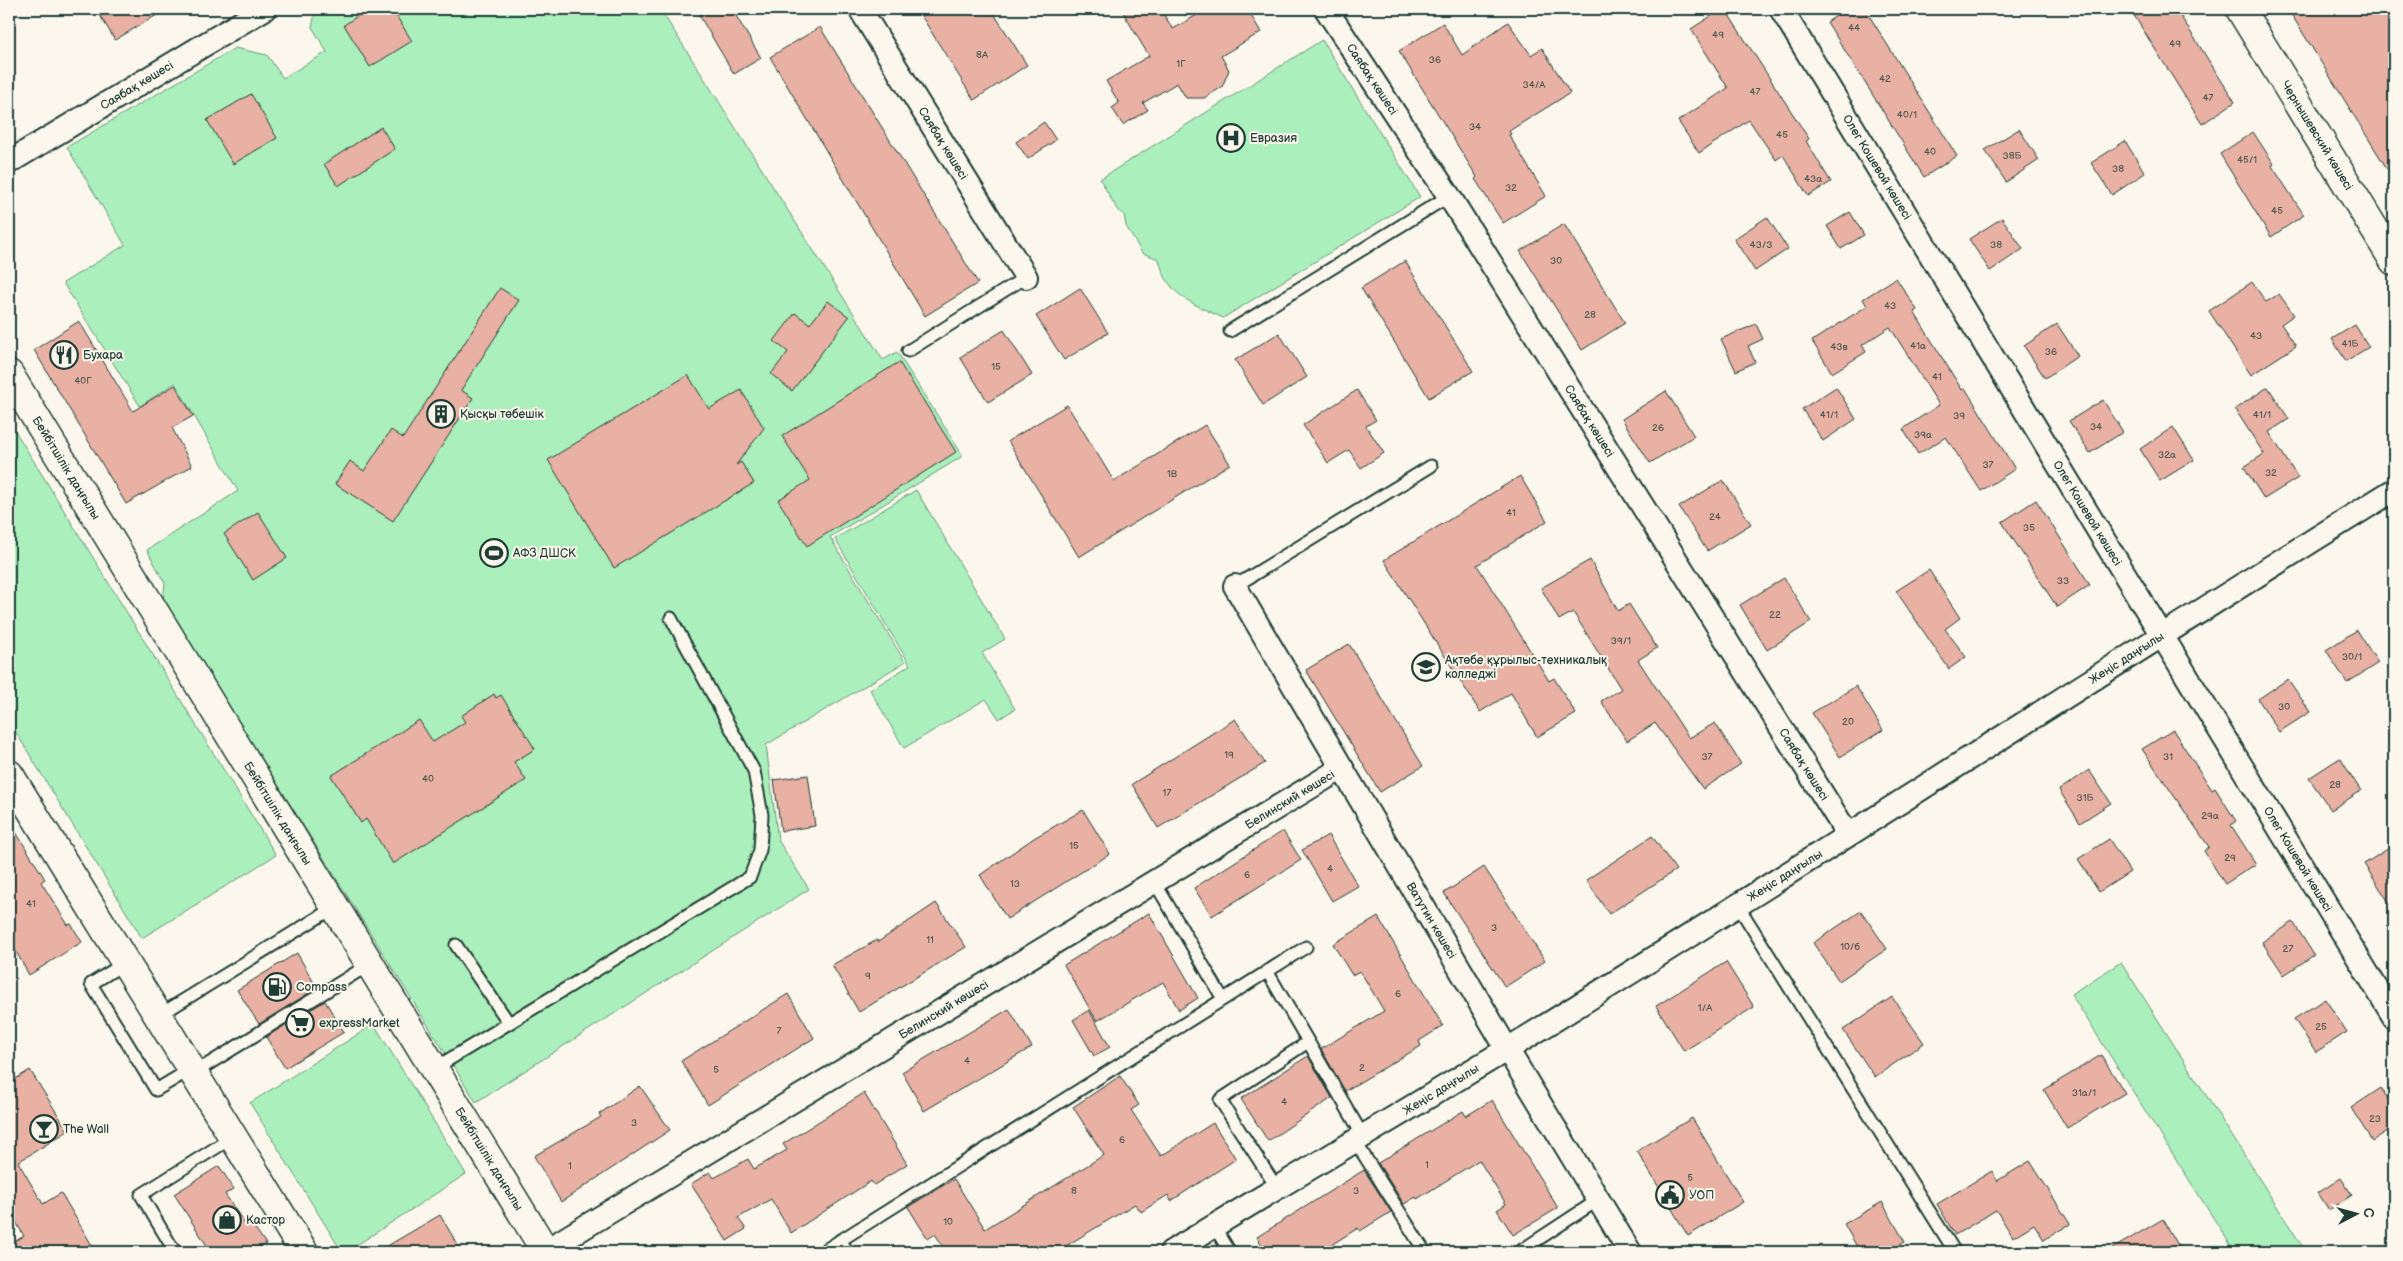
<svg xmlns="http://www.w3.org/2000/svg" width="2403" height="1261" viewBox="0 0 2403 1261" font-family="'Balsamiq Sans',sans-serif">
<rect width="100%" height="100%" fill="#fbf7ec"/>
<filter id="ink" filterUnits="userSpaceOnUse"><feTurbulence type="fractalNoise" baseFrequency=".02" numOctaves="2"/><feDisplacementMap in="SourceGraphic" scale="10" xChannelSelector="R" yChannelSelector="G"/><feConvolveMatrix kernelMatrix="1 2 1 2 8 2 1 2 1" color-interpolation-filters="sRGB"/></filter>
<g filter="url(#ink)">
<g fill="#abf0bc" stroke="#659678">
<path d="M316 9H660L883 360 897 352 963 456 830 537 905 662 766 745 778 840 809 889 476 1102 163 601 165 583 147 550 238 491 175 383 140 406 63 283 125 245 67 147 235 48 267 55 283 78 327 52 312 27Z"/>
<path d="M1322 40 1420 197 1223 318C1192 303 1167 296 1159 259L1142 253 1126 226 1124 214 1118 211 1100 179Z"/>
<path d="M9 421 276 855 142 938 9 721Z"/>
<path d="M916 490 1005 639 982 653 1015 709 999 719 986 699 904 748 870 690 910 665 835 539Z"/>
<path d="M2121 962 2306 1252H2235L2071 994Z"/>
<path d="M374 1024 466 1174 346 1252H342L250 1103Z"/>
</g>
<g fill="#e9b0a4" stroke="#1f3d34">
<path d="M96 9H167L115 40Z"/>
<path d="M368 9H392L412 41 370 67 344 25Z"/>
<path d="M709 9H732L761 58 734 74 699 15Z"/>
<path d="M917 9H991L1027 65 974 100Z"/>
<path d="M1121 9H1160L1173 29 1207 9H1247L1261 32 1221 56 1229 70 1222 87 1204 98H1186L1177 83 1143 103 1148 110 1123 125 1112 108 1119 103 1106 81 1149 56Z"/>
<path d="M1722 9H1725L1809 139 1806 141 1831 182 1808 196 1783 155 1776 160 1749 120 1699 153 1678 121 1728 88 1691 29Z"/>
<path d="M1847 9H1865L1957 156 1924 177 1827 22Z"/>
<path d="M2130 9H2176L2235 102 2202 124Z"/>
<path d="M2288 9H2394V180Z"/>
<path d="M1508 22 1531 55 1542 48 1570 93 1509 131 1511 134 1509 135 1546 196 1503 223 1475 179 1477 177 1399 51 1443 23 1462 55Z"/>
<path d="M820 27 978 283 925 316 770 57Z"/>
<path d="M251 94 277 138 233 164 207 120Z"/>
<path d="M1044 122 1056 140 1028 159 1016 142Z"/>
<path d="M381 127 395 149 338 186 324 164Z"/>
<path d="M2019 129 2039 160 2006 182 1985 150Z"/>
<path d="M2253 132 2274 164 2272 166 2304 215 2271 237 2220 154Z"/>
<path d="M2125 141 2145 173 2112 195 2091 163Z"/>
<path d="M1850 212 1864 235 1841 249 1827 226Z"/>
<path d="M1767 217 1788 249 1755 271 1734 239Z"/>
<path d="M2002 218 2023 249 1990 271 1969 239Z"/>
<path d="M1564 224 1625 323 1582 350 1520 251Z"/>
<path d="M1405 261 1473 371 1429 398 1361 288Z"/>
<path d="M1896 278 1917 310 1914 312 1962 390 1965 388 2015 469 1981 491 1946 437 1918 454 1903 429 1939 405 1890 327 1862 345 1866 352 1832 373 1812 341 1867 306 1863 299Z"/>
<path d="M2252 282 2266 302 2279 294 2294 315 2281 324 2296 346 2251 375 2209 311Z"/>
<path d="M500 288 519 300 461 390 473 398 393 521 335 484 350 461 364 471 391 430 403 438Z"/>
<path d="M1080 288 1108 333 1064 360 1036 316Z"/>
<path d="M828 301 849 317 792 391 771 374 788 352 774 341 795 313 810 324Z"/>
<path d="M79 321 133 411 175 385 193 416 172 428 192 466 126 504 34 350Z"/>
<path d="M1756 324 1763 339 1748 346 1755 362 1736 371 1721 339Z"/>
<path d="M2057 324 2078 356 2045 378 2024 346Z"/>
<path d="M2355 325 2369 347 2346 361 2332 339Z"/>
<path d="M1004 330 1032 375 988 402 960 357Z"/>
<path d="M1279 333 1307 377 1263 405 1235 360Z"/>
<path d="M899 362 956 452 807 546 778 500 810 480 782 436Z"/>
<path d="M688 375 709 409 741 390 764 428 736 465 741 462 754 483 614 568 548 460Z"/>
<path d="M1836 387 1856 419 1823 441 1802 409Z"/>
<path d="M2268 387 2289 419 2269 432 2298 478 2264 499 2244 467 2264 454 2235 409Z"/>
<path d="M1357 390 1376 420 1366 426 1384 453 1361 468 1349 450 1328 463 1303 425Z"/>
<path d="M1666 391 1694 436 1650 463 1622 419Z"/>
<path d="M2103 400 2123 432 2090 453 2069 421Z"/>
<path d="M1067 405 1114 481 1205 425 1230 464 1079 557 1008 441Z"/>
<path d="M2173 427 2194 460 2160 481 2140 449Z"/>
<path d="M1520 476 1547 521 1477 565 1549 681 1554 678 1576 714 1537 737 1511 693 1480 712 1384 560Z"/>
<path d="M1723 480 1751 524 1707 551 1679 507Z"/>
<path d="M2036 500 2090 585 2057 607 2002 522Z"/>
<path d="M258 512 287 558 253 580 224 534Z"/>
<path d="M1590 560 1618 611 1629 604 1657 648 1638 660 1689 738 1715 723 1741 764 1703 789 1655 723 1627 741 1601 701 1621 689 1573 612 1559 620 1541 588Z"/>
<path d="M1929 570 1960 618 1945 629 1966 657 1949 669 1896 591Z"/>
<path d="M1784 578 1811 622 1767 650 1740 605Z"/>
<path d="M2357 630 2378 663 2347 683 2326 650Z"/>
<path d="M1349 644 1423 766 1380 792 1306 670Z"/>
<path d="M2288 679 2310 712 2279 732 2258 699Z"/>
<path d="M1856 686 1883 730 1840 757 1812 713Z"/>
<path d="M494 694 496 698 501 695 535 749 514 762 526 780 393 864 366 819 361 823 331 776 419 720 433 742 465 722 461 716Z"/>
<path d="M1235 719 1265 763 1158 828 1132 784Z"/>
<path d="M2173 730 2212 790 2215 788 2236 821 2231 825 2256 864 2225 884 2204 851 2209 847 2142 749Z"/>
<path d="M2340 758 2361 791 2331 810 2309 778Z"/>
<path d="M2089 770 2111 803 2080 823 2059 790Z"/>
<path d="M808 775 815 826 781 831 774 780Z"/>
<path d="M1083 810 1110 854 1007 919 980 875 1034 838Z"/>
<path d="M9 821 45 879 41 882 68 925 71 924 82 942 29 975 9 939Z"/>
<path d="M1283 831 1301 860 1212 916 1194 888Z"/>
<path d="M1328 835 1358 886 1332 901 1302 850Z"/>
<path d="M1652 836 1676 870 1609 914 1586 880Z"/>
<path d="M2109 839 2130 872 2099 892 2078 859Z"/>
<path d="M2394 845V910L2364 864Z"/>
<path d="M1484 867 1545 961 1505 987 1444 893Z"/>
<path d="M936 903 966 947 859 1012 832 965 877 940 878 942Z"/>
<path d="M1861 911 1887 949 1839 981 1813 943Z"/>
<path d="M1149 913 1198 998 1179 1010 1163 982 1097 1021 1064 965Z"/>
<path d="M1378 917 1443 1026 1419 1041 1421 1046 1345 1091 1321 1049 1384 1011 1360 971 1352 975 1333 944Z"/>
<path d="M2293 922 2314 955 2284 975 2262 942Z"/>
<path d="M297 953 317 988 259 1024 237 990Z"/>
<path d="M1726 962 1754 1007 1684 1051 1656 1006Z"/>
<path d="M788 994 814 1038 708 1105 681 1061Z"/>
<path d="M1892 997 1924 1043 1875 1077 1843 1030Z"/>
<path d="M2325 999 2347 1032 2316 1052 2294 1019Z"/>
<path d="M325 1001 344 1032 285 1068 266 1037Z"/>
<path d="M1009 1009 1032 1047 924 1111 902 1072Z"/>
<path d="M1089 1010 1110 1047 1094 1056 1073 1020Z"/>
<path d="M2101 1055 2125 1093 2067 1128 2044 1090Z"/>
<path d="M1308 1056 1332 1098 1268 1141 1241 1099Z"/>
<path d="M30 1070 68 1131 18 1162 43 1204 61 1193 96 1252H9V1245L24 1236 9 1210V1083Z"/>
<path d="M1120 1076 1139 1105 1131 1110 1161 1156 1213 1123 1236 1159 1171 1201 1168 1195 1141 1212 1135 1204 1056 1252H947L935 1234 928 1239 908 1207 954 1179 985 1229 1104 1155 1073 1107Z"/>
<path d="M640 1086 670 1130 561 1202 534 1156 601 1117 599 1114Z"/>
<path d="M2381 1088 2394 1108V1127L2372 1141 2351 1108Z"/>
<path d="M864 1093 907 1164 874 1185 871 1181 791 1233 771 1199 738 1218 746 1229 727 1241 691 1184 710 1172 714 1178 748 1159 754 1169 787 1150 783 1144Z"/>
<path d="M1492 1100 1558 1208 1513 1235 1497 1210 1506 1204 1479 1160 1417 1199 1416 1197 1404 1204 1378 1163 1463 1111 1466 1116Z"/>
<path d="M1692 1118 1743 1202 1688 1236 1637 1151Z"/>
<path d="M2030 1161 2070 1224 2044 1240 2034 1224 2013 1237 1996 1210 1955 1235 1937 1204 1992 1171 1997 1181Z"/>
<path d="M219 1166 234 1189 225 1194 245 1224 250 1221 266 1244 253 1252H211L174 1194Z"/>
<path d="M1364 1170 1391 1212 1360 1231 1358 1228 1320 1252H1266L1257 1237Z"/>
<path d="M2341 1178 2352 1195 2329 1210 2318 1193Z"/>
<path d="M1882 1202 1905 1242 1887 1252H1860L1844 1224Z"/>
<path d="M440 1215 462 1252H377Z"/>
<path d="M2163 1219 2182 1252H2107Z"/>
</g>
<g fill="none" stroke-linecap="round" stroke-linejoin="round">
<defs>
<g id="lane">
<path d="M1230 331 1449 196"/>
<path d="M908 351 1026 277"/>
<path d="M1235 586 1431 466"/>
<path d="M1154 881 1223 999"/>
<path d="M1737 904 1955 1252"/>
<path d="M456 945 509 1023"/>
<path d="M125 963 91 984 156 1090 191 1069"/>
<path d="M1267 971 1363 1136"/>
<path d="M158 1016 335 907"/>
<path d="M435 1068 750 877 760 850 762 815 754 771 671 618"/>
<path d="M194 1073 370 964"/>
<path d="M1355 1141 1425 1252"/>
<path d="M1277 1188 1220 1100 1308 1042"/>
<path d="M1214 1226 1230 1252"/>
<path d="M840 1240 848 1252"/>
<path d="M175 1252 141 1195 233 1137"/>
<path d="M822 1252 1306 947"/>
<path d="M1519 1252 1598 1200"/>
</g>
<g id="street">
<path id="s1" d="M860 9 1026 277"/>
<path id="s2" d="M1326 9 1449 196 1848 835"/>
<path id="s3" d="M1781 9 2394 1017"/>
<path id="s4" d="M9 162 264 9"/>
<path id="s5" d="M1235 586 1507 1049 1630 1252"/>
<path id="s6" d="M545 1251 1342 768"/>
<path id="s7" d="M1171 1252C1282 1185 1394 1118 1506 1050 1804 867 2096 674 2394 490"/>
</g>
<g id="secondary">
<path id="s8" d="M2240 9 2394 261"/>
<path id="s9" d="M9 374 546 1252"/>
<path d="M9 774 304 1252"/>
</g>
</defs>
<use href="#lane" stroke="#1f3d34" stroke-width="15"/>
<use href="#street" stroke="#1f3d34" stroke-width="26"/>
<use href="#secondary" stroke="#1f3d34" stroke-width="31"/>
<use href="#lane" stroke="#fbf7ec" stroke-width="11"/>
<use href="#street" stroke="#fbf7ec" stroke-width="22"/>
<use href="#secondary" stroke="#fbf7ec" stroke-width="28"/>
</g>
</g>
<defs>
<symbol id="hospital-ring" viewBox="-11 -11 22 22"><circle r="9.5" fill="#fbf7ec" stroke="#1f3d34" stroke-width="1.5"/><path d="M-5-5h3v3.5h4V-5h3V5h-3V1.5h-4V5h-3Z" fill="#1f3d34"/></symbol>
<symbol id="restaurant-ring" viewBox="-11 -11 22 22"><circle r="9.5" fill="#fbf7ec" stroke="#1f3d34" stroke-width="1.5"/><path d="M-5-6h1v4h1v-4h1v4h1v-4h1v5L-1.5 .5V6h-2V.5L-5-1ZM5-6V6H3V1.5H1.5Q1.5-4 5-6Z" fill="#1f3d34"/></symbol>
<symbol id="building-ring" viewBox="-11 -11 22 22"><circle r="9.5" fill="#fbf7ec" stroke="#1f3d34" stroke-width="1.5"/><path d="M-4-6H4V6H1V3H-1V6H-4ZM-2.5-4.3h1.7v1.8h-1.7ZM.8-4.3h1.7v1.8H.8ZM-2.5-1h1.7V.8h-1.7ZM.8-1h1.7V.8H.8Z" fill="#1f3d34"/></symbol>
<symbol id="stadium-ring" viewBox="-11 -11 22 22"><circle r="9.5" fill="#fbf7ec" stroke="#1f3d34" stroke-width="1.5"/><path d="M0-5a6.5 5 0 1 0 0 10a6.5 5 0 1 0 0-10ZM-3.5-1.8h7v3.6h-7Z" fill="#1f3d34"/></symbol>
<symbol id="university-ring" viewBox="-11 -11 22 22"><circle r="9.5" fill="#fbf7ec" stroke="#1f3d34" stroke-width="1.5"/><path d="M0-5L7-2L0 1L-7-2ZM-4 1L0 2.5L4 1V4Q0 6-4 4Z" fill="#1f3d34"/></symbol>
<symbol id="fuel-ring" viewBox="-11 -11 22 22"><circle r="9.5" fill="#fbf7ec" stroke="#1f3d34" stroke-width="1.5"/><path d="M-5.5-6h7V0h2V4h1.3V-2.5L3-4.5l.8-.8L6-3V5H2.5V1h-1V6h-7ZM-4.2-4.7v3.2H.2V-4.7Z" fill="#1f3d34"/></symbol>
<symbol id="supermarket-ring" viewBox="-11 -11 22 22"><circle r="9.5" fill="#fbf7ec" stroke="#1f3d34" stroke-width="1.5"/><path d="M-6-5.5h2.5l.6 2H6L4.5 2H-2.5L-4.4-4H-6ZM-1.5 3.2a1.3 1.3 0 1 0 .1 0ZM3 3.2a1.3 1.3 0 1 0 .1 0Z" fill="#1f3d34"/></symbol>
<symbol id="bar-ring" viewBox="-11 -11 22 22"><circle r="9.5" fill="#fbf7ec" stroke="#1f3d34" stroke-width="1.5"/><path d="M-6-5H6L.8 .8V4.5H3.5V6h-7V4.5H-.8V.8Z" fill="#1f3d34"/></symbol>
<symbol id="civic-ring" viewBox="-11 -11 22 22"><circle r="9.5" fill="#fbf7ec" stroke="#1f3d34" stroke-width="1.5"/><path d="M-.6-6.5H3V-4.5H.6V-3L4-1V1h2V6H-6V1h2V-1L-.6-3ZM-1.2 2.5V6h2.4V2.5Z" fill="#1f3d34"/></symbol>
<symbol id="shop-ring" viewBox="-11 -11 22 22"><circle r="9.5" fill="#fbf7ec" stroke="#1f3d34" stroke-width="1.5"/><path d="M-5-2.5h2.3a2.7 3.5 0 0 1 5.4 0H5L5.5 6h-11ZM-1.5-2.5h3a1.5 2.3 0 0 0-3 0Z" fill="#1f3d34"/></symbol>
</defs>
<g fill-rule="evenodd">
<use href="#hospital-ring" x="1215" y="122" width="32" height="32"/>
<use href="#restaurant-ring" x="48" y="339" width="32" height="32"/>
<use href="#building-ring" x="425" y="398" width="32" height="32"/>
<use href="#stadium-ring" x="478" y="537" width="32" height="32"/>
<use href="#university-ring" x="1410" y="651" width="32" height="32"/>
<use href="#fuel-ring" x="261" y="971" width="32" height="32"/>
<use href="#supermarket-ring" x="284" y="1007" width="32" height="32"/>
<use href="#bar-ring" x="28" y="1113" width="32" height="32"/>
<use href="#civic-ring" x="1654" y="1179" width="32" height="32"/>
<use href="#shop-ring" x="211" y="1204" width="32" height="32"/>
</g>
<g text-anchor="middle" stroke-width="4" stroke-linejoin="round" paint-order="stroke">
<g font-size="10" fill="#525a50">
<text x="1854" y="31">44</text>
<text x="1718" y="38">49</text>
<text x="2175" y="47">49</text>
<text x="982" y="58">8А</text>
<text x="1435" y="63">36</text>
<text x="1181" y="67">1Г</text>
<text x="1885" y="82">42</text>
<text x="1534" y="88">34/А</text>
<text x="1755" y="95">47</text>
<text x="2208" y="101">47</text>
<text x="1907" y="118">40/1</text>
<text x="1475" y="130">34</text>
<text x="1782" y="138">45</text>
<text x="1930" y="155">40</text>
<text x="2012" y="159">38Б</text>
<text x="2247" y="163">45/1</text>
<text x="2118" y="172">38</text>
<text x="1813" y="182">43а</text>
<text x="1511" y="191">32</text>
<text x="2277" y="214">45</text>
<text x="1761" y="248">43/3</text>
<text x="1996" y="248">38</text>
<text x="1556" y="264">30</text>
<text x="1890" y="309">43</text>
<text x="1590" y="318">28</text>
<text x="2256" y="339">43</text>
<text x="2350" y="347">41Б</text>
<text x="1918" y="349">41а</text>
<text x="1839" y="350">43в</text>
<text x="2051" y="355">36</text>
<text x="996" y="370">15</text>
<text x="1937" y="380">41</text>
<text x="83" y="384">40Г</text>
<text x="1829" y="418">41/1</text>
<text x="2262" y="418">41/1</text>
<text x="1959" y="419">39</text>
<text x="2096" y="430">34</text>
<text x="1658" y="431">26</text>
<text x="1923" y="438">39а</text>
<text x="2167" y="458">32а</text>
<text x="1988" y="468">37</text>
<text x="2271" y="476">32</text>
<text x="1172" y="477">1В</text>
<text x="1511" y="516">41</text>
<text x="1715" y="520">24</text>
<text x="2029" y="531">35</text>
<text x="2063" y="584">33</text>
<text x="1775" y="618">22</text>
<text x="1621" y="644">39/1</text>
<text x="2352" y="660">30/1</text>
<text x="2284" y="710">30</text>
<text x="1848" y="725">20</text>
<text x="1229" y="758">19</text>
<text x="1707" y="760">37</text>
<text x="2168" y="760">31</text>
<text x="428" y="782">40</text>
<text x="2335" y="788">28</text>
<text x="1167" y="796">17</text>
<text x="2085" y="801">31Б</text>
<text x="2210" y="819">29а</text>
<text x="1074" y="849">15</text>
<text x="2230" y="861">29</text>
<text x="1330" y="872">4</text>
<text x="1247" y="878">6</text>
<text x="1015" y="887">13</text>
<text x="31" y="907">41</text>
<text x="1494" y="931">3</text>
<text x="930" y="943">11</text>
<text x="1850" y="950">10/б</text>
<text x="2288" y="952">27</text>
<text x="868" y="979">9</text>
<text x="1398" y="997">6</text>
<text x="1705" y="1011">1/А</text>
<text x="2321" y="1030">25</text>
<text x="779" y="1034">7</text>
<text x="967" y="1064">4</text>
<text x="1362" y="1071">2</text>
<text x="716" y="1073">5</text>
<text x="2084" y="1096">31а/1</text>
<text x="1284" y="1105">4</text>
<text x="2375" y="1122">23</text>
<text x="634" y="1126">3</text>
<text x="1122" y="1143">6</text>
<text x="1427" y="1168">1</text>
<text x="570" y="1169">1</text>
<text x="1690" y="1181">5</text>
<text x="1074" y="1194">8</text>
<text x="1356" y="1194">3</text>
<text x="948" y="1225">10</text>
</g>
<g font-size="12" fill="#1f3d34" stroke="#fbf7ec">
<text dy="4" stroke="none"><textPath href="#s2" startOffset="84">Саябақ көшесі</textPath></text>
<text dy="4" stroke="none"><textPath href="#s4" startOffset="149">Саябақ көшесі</textPath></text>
<text dy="4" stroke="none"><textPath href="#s8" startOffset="148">Чернышевский көшесі</textPath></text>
<text dy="4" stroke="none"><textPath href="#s1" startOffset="158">Саябақ көшесі</textPath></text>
<text dy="4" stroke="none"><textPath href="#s3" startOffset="185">Олег Кошевой көшесі</textPath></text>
<text dy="4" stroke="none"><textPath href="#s2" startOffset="489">Саябақ көшесі</textPath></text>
<text dy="4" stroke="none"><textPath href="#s9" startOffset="110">Бейбітшілік даңғылы</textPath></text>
<text dy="4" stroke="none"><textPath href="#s3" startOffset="590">Олег Кошевой көшесі</textPath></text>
<text dy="4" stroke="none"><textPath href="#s7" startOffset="1125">Жеңіс даңғылы</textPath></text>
<text dy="4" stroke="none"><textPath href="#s2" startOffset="894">Саябақ көшесі</textPath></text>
<text dy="4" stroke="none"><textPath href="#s6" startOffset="871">Белинский көшесі</textPath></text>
<text dy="4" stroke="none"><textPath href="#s9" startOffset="515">Бейбітшілік даңғылы</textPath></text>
<text dy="4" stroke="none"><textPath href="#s3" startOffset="995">Олег Кошевой көшесі</textPath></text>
<text dy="4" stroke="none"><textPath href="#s7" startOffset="720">Жеңіс даңғылы</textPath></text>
<text dy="4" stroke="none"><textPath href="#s5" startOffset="388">Ватутин көшесі</textPath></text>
<text dy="4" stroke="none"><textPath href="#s6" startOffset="466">Белинский көшесі</textPath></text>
<text dy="4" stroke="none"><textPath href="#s7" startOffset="315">Жеңіс даңғылы</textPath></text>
<text dy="4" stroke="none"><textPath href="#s9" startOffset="920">Бейбітшілік даңғылы</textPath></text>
</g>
<g font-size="12" fill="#1f3d34" stroke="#fbf7ec" text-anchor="start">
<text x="1250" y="142">Евразия</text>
<text x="83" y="359">Бухара</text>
<text x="460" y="418">Қысқы төбешік</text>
<text x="513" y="557">АФЗ ДШСК</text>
<text x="1445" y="664">Ақтөбе құрылыс-техникалық<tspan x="1445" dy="14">колледжі</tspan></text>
<text x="296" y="991">Compass</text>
<text x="319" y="1027">expressMarket</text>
<text x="63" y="1133">The Wall</text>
<text x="1689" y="1199">УОП</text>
<text x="246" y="1224">Кастор</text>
</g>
</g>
<rect width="2403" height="1261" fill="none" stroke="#fbf7ec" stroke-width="30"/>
<rect x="15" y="15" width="2373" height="1231" fill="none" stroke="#1f3d34" stroke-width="2" filter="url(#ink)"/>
<g transform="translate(2356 1214) rotate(84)" stroke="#fbf7ec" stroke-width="4" paint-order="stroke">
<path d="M0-4L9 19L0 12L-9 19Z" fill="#1f3d34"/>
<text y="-8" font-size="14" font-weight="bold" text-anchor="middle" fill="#1f3d34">С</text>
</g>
</svg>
